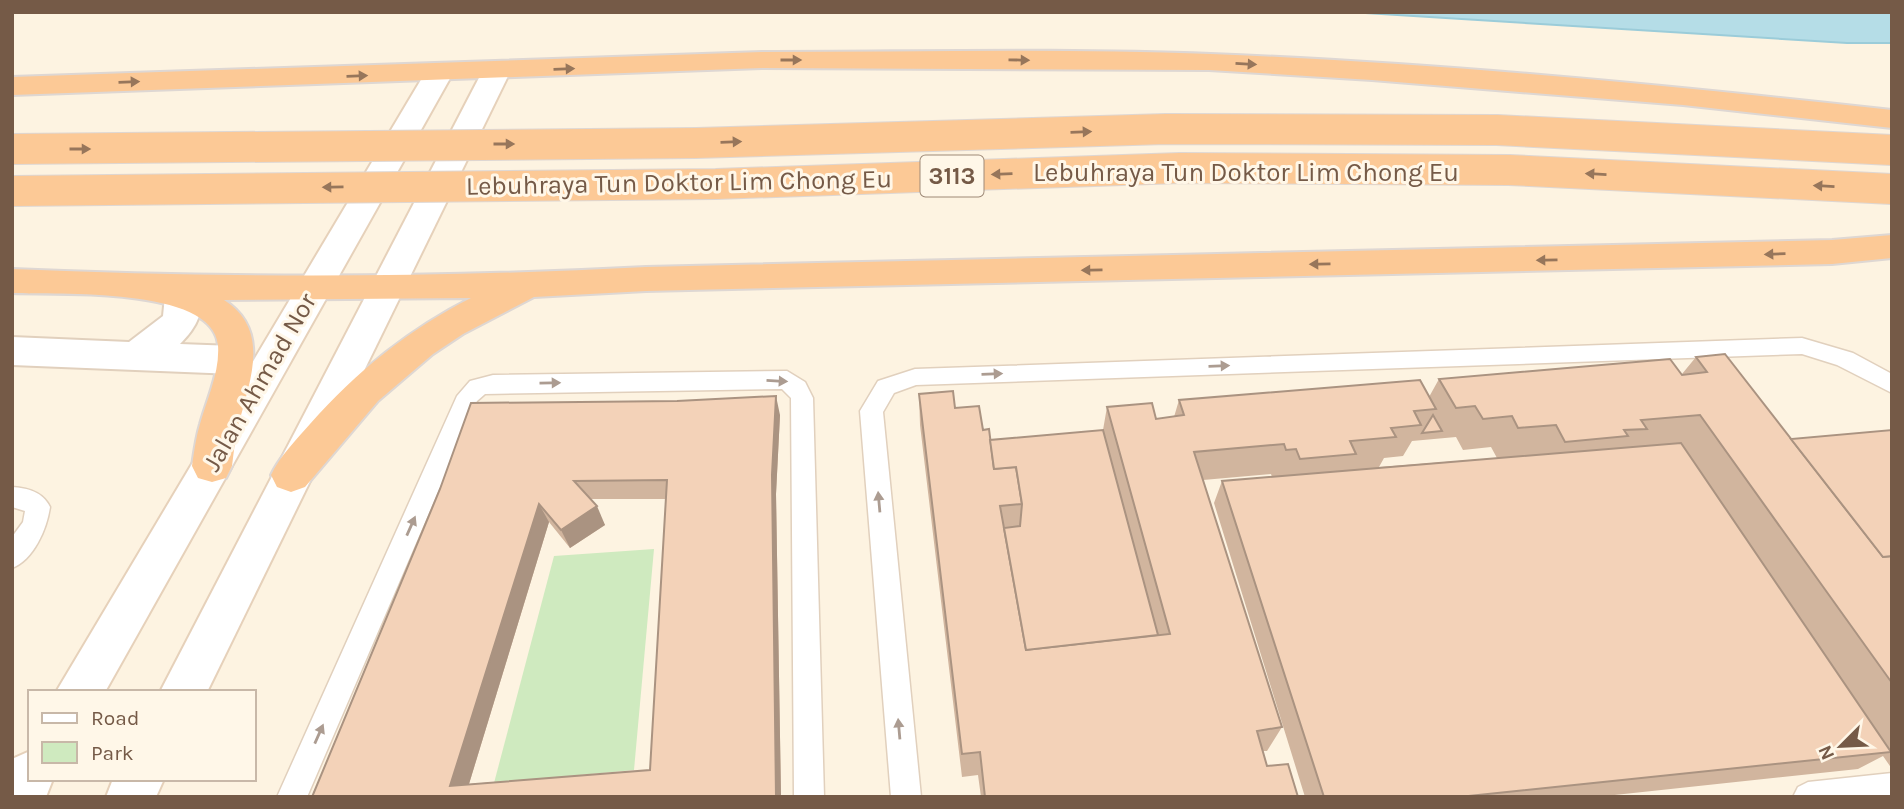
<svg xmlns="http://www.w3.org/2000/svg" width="1904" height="809" viewBox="0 0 1904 809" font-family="Karla,sans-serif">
<rect width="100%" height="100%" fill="#fdf3e1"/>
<path fill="#cfeabf" d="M654 549 634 770 494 783 554 556Z"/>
<path fill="#b5dde7" stroke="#9bccd9" stroke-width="2" d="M1349 12H1892V43H1847Z"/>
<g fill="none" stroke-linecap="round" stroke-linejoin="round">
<defs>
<g id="service">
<path d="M1802 338 1853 353 1892 374V393L1837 365 1802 354 916 385 894 393 883 412 921 797H891L860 411 878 381 915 369Z"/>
<path d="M787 371 805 382 813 398 824 797H794L791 398 782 389 485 394 477 401 307 797H277L457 396 470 381 493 375Z"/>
<path d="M12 487C28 488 43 492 50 507 47 528 34 560 12 568V537L23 522 25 511 12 507Z"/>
<path d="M1892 773V797H1793L1798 787 1808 782Z"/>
</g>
<path id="minor" d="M183 283 195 287C208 309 196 328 180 344L234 346 247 350 253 360 247 370 234 374 12 365V337L129 342 163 316 165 296 171 287Z"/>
<g id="secondary">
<path d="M496 63 506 66 510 72 207 692H160L482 72 486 66Z"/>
<path d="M439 64 449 67 453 73 105 692H56L425 73 429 67Z"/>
<path d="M30 751V779H53L46 797H12V759Z"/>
<path d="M113 779H164L156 797H106Z"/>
</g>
<g id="trunk">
<path d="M762 52C912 52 1062 48 1211 54 1439 63 1666 85 1892 110V128L1683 105 1372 80 1209 70 762 68 12 95V77Z"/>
<path d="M1892 235V258L1832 264 646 291 534 297 463 334 433 354 378 401 305 487 291 492 277 487 271 475C280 456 296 440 310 424 357 371 408 330 471 298L224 300C271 330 250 380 239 423 235 437 234 452 232 466L226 478 212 482 198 478 192 466C194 452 196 437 200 424 207 399 220 372 218 345 213 286 56 295 12 293V269C223 278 435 278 646 267L1832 240Z"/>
</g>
</defs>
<use href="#service" stroke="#e1d0bd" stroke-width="3"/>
<use href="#minor" stroke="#e1d0bd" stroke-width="4"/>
<use href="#secondary" stroke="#e6d1ba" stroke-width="4"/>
<use href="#trunk" stroke="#ded7d3" stroke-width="4"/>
<use href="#service" fill="#fff" fill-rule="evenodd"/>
<use href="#minor" fill="#fff" fill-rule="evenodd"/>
<use href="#secondary" fill="#fff" fill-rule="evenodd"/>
<use href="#trunk" fill="#fcc996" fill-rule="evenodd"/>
<defs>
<g id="trunk-bridge">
<path d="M12 149 696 143 1166 129 1497 130 1892 150"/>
<path d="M12 191 716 184 1180 168 1509 170 1892 189"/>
</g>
</defs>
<use href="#trunk-bridge" stroke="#ded7d3" stroke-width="32" stroke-linecap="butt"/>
<use href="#trunk-bridge" stroke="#fcc996" stroke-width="30"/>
</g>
<g fill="#d1b59e" fill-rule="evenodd">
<path d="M1696 357 1791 439 1892 430V769L1883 756 1858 769 1596 797H1305L1214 503 1222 481 1272 477 1271 474 1203 480 1282 727 1267 751H1263L1267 766 1298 797H981L978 775 962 777 920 425 919 394 955 408 983 430 990 440 1103 430 1107 407 1156 419 1174 417 1179 400 1429 397 1439 379 1682 374ZM1456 437 1463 450 1491 447 1497 458 1379 467 1384 458 1403 456 1412 441Z"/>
<path d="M677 401 780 415 776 494 781 797H312L440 489ZM590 499H666L650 770 469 784 549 522 570 548 605 525Z"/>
</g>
<g fill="#aa9381">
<path d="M776 396 780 415 776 494 781 797H776L772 475Z"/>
<path d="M539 504 549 522 465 797 450 786Z"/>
<path d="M597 506 605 525 570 548 561 530Z"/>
</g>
<g fill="#f3d2b8" stroke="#aa9381" stroke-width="2" fill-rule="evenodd">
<path d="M1725 354 1883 557 1892 556V683L1700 415 1641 420 1647 429 1624 430 1628 436 1565 442 1556 425 1518 428 1512 416 1483 419 1475 406 1456 408 1439 379 1670 359 1682 375 1707 372 1696 357Z"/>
<path d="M1420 380 1436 409 1414 411 1421 425 1391 428 1396 437 1350 441 1356 454 1300 459 1296 449 1286 450 1284 444 1194 452 1282 727 1257 731 1267 766 1288 764 1298 797H985L980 752 962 754 919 394 953 391 955 408 979 406 983 430 989 429 994 469 1016 467 1022 504 1000 506 1026 650 1170 634 1107 407 1152 403 1156 419 1184 415 1179 400Z"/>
<path d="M776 396 772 475 776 797H312L440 489 471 403 677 401ZM667 480 650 770 450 786 539 504 561 530 597 506 574 481Z"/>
<path d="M1433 415 1442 431 1422 433Z"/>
<path d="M1103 430 1158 635 1026 650 1004 528 1020 526 1022 504 1016 467 994 469 990 440Z"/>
<path d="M1892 430V556L1883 557 1791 439Z"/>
<path d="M1681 443 1891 752 1459 797H1324L1222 481Z"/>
</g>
<defs><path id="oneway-solid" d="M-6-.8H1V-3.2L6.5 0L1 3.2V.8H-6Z" transform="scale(1.75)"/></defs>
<g fill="#97765b">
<use href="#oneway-solid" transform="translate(791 60)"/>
<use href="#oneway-solid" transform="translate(1019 60) rotate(1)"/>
<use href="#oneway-solid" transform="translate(1246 64) rotate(3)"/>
<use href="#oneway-solid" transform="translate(564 69) rotate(-2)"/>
<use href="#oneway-solid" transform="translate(357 76) rotate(-2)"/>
<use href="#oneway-solid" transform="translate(129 82) rotate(-2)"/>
<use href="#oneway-solid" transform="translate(1081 132) rotate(-2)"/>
<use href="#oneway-solid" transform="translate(731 142) rotate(-2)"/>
<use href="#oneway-solid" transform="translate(504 144)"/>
<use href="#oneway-solid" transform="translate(80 149)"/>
<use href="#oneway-solid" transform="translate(1002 174) rotate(178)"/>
<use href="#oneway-solid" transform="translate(1596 174) rotate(-177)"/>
<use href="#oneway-solid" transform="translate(1824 186) rotate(-177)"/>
<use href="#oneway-solid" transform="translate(333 187) rotate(179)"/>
<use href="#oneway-solid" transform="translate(1775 254) rotate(178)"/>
<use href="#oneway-solid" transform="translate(1547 260) rotate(179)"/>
<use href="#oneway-solid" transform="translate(1320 264) rotate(179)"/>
<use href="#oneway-solid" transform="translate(1092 270) rotate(179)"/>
</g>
<g fill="#ac9c91">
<use href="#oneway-solid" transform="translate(1219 366) rotate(-2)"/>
<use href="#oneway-solid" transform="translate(992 374) rotate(-2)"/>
<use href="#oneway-solid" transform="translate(777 381) rotate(3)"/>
<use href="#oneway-solid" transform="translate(550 383) rotate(-1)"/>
<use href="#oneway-solid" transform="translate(879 502) rotate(-95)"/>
<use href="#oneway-solid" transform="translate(411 526) rotate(-66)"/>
<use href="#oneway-solid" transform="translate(899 729) rotate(-95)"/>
<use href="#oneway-solid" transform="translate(319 734) rotate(-66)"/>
</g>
<g text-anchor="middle" stroke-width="6" stroke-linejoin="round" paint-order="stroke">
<rect fill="#fff7e8" stroke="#9e8977" stroke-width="2" x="920.5" y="155.5" width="63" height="41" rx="5"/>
<g font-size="24" font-weight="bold" fill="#755a47">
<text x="952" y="184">3113</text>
</g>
<g font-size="26" fill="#755a47" stroke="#fff7e8">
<text x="1246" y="181">Lebuhraya Tun Doktor Lim Chong Eu</text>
<text transform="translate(679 182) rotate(-1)" y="9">Lebuhraya Tun Doktor Lim Chong Eu</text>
<text transform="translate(259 382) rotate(-60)" y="9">Jalan Ahmad Nor</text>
</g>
</g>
<rect width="1904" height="809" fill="none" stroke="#755a47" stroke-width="28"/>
<rect x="28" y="690" width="228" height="91" fill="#fff7e8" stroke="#c8b8a8" stroke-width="2"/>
<rect x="42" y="713" width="35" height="10" fill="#ffffff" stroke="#c8b8a8" stroke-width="2"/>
<text x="91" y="725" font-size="21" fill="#755a47">Road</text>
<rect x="42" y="742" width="35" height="21" fill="#cfeabf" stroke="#c8b8a8" stroke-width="2"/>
<text x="91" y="760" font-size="21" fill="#755a47">Park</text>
<g transform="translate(1841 746) rotate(246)" stroke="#fff7e8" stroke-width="5" paint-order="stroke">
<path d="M0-5L12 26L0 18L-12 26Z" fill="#755a47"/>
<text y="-10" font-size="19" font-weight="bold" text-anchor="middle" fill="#755a47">N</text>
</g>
</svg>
